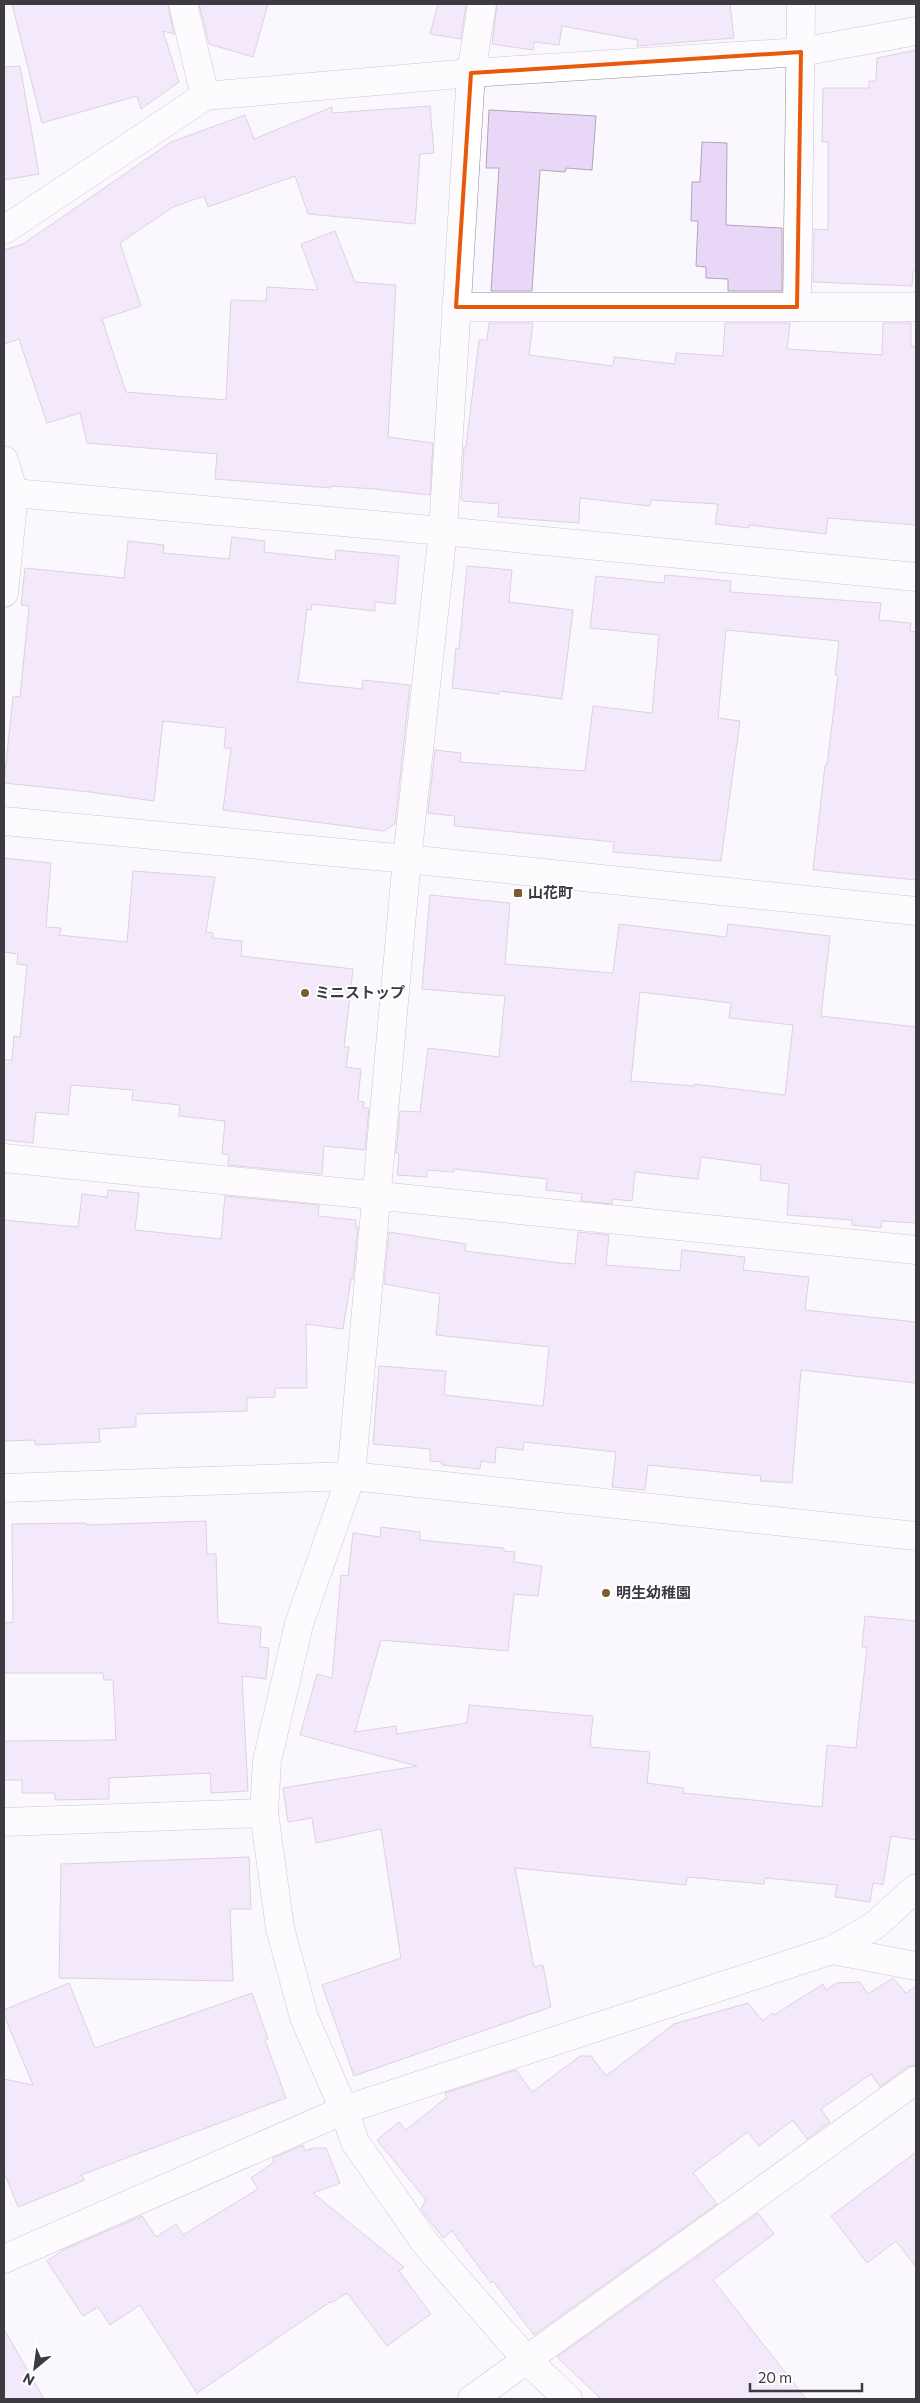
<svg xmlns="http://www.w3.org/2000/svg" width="920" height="2403" viewBox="0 0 920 2403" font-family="Commissioner,'Noto Sans JP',sans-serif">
<rect width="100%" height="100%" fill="#fbf7fe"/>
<g fill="#e9d7f7" stroke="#b0a6b8" fill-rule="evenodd">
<path d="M12 4H168L174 34 163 31 179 82 141 109 137 96 42 123Z"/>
<path d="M199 4H268L253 57 209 44Z"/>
<path d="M438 4H466L461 39 430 34Z"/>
<path d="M497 4H730L734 38 637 46 638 40 562 26 559 45 534 42 533 50 492 44Z"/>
<path d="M916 50V271L913 272 912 286 813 282 814 229 828 230V142H822L823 88H869V81H876L877 58Z"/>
<path d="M20 66 39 174 4 180V67Z"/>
<path d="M430 106 434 153 420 154 415 224 308 214 295 176 208 207 204 196 173 207 120 243 141 306 102 319 126 392 226 400 231 300 266 301 267 287 318 290 301 244 335 231 355 282 396 285 388 437 433 443 430 495 374 489 331 486V488L215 479 217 454 87 443 80 413 47 423 19 339 4 344V250L23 244 171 142 245 115 254 139 332 107V113Z"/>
<path d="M489 110 596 116 592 170 566 168 565 172 540 170 532 291H491L499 168H486Z"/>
<path d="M702 142 727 143 726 225 782 228V291H728V279L706 278V267L696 266 698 221H691L692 182H700Z"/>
<path d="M489 323H533L529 355 613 366 614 357 675 364 676 353 723 356 725 323H790L787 349 882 355 883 323H911V346L916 347V525L828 518 826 534 749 525V528L715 524 718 504 651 500 650 506 580 498 579 523 498 517 499 504 463 501 461 499 464 447H466L479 340H487Z"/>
<path d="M232 537 265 541 264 552 335 560 336 550 399 556 395 604 375 602V611L312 604 311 610 307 609 298 682 362 689 363 680 410 685 395 824 384 831 223 810 231 748H224L226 728 163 721 154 801 90 792 4 783 13 696 20 697 29 606 21 605 25 568 124 578 128 541 164 545 163 553 229 559Z"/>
<path d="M467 566 512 570 509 602 573 610 562 699 499 691V694L452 688 456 648 459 649Z"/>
<path d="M665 575 731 581 730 592 881 603 879 620 911 623 910 631 916 632V880L813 870 825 765H827L838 675H835L839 641 726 630 718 718 740 721 721 861 613 852 614 842 454 826 455 816 428 813 435 750 461 753 460 762 585 771 593 706 652 713 659 635 590 628 596 576 664 583Z"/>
<path d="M4 858 51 863 46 927 61 928 59 935 127 942 133 871 215 877 206 932 213 933V938L242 941 241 956 353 969 344 1047H349L346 1067 361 1069 358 1101 364 1102 363 1108H369L365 1150 324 1146 322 1174 228 1165 229 1155 222 1154 225 1121 179 1116 180 1105 132 1100 133 1090 71 1085 68 1115 36 1112 33 1143 4 1140V1060H12L14 1036 20 1037 27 965 17 964 18 954 4 952Z"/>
<path d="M430 895 510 903 505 964 613 973 619 924 726 937 728 924 830 936 821 1016 916 1027V1223L882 1221 881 1228 852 1225V1220L787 1215 789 1184 760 1180 761 1165 701 1157 698 1179 635 1172 632 1201 612 1199V1204L581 1201 582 1194 546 1190 547 1179 454 1169V1172L427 1170V1177L397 1175 399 1154 396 1153 400 1111 420 1112 428 1048 499 1057 505 996 422 989ZM640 992 731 1003 729 1018 793 1025 785 1095 694 1084V1086L631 1081Z"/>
<path d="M108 1190 139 1193 135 1230 221 1239 225 1196 319 1205 318 1216 356 1220V1227H358L353 1279H351L343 1329 306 1324 307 1388H275V1397L247 1398V1411L136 1414V1427L99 1429 100 1442 35 1445V1440L4 1441V1220L78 1227 82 1194 107 1197Z"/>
<path d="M389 1232 466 1244 465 1251 562 1263 575 1264 578 1232 609 1235 606 1265 680 1271 682 1250 745 1257 743 1270 809 1277 805 1310 916 1322V1383L801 1370 792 1483 760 1481 761 1476 648 1465 645 1490 612 1487 616 1452 524 1442 523 1450 496 1447 495 1463 481 1461 480 1469 442 1465V1462L430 1461V1449L373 1444 379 1366 446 1371 444 1395 543 1406 549 1347 436 1335 440 1294 384 1284Z"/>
<path d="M206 1521 207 1554H216L218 1623 261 1627 260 1647 269 1648 266 1679 242 1676 248 1791 211 1793 210 1773 109 1778V1799L55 1800V1793H22V1780H4V1741L116 1740 113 1680H104L103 1673H4V1623L13 1622 12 1524 86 1523V1525Z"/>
<path d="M381 1527 420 1532V1540L504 1548V1551L515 1552 514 1562 542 1566 538 1596 514 1594 508 1651 381 1640 355 1732 396 1726 397 1734 467 1723 469 1705 593 1716 590 1747 650 1752 647 1783 684 1788 683 1793 822 1807 827 1745 856 1748 867 1647H862L865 1616 916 1621V1840L891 1836 883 1885 873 1883 870 1902 835 1897 837 1885 765 1878 764 1884 687 1877 686 1885 515 1868 534 1967 543 1965 551 2007 354 2076 322 1985 401 1958 381 1829 316 1843 312 1818 288 1822 283 1788 417 1766 300 1735 317 1674 332 1678 341 1575 348 1576 353 1533 380 1537Z"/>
<path d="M249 1857 251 1909H230L233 1981 59 1978 61 1864Z"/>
<path d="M893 1978 906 1993 916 1986V2065L907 2067 880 2087 871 2074 821 2109 830 2122 807 2139 793 2120 759 2146 748 2132 693 2173 717 2204 534 2335 493 2281 491 2283 452 2231 443 2238 421 2209 426 2200 377 2140 399 2122 406 2130 447 2097 445 2093 516 2070 532 2092 580 2056H591L606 2076 674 2024 748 2003 763 2021 772 2013 774 2015 823 1984 826 1990 837 1983 860 1982 868 1994Z"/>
<path d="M69 1983 95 2048 252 1993 268 2039 265 2040 286 2098 81 2175 85 2180 18 2207 4 2172V2079L33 2085 4 2015V2010Z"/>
<path d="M303 2145 305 2151 314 2148H326L340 2183 313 2193 404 2267 399 2271 431 2314 387 2346 347 2293 331 2303 330 2302 197 2393 140 2305 110 2325 98 2307 83 2316 47 2261 65 2249 142 2216 156 2237 176 2224 183 2235 258 2189 251 2178 274 2162 273 2158Z"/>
<path d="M916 2152V2267L896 2241 867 2263 831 2216Z"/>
<path d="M758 2213 774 2234 713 2280 806 2399H601L557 2357Z"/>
<path d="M4 2329 44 2399H4Z"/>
</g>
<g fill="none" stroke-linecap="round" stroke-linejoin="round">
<defs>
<g id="minor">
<path d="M183 4 205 96"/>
<path d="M482 4 471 73 443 531 407 859 351 1476 299 1624 267 1761 264 1813 280 1928 304 2017 344 2110 355 2142 426 2244 527 2360 568 2399"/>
<path d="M4 230 205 96 471 73 801 52 916 31"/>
<path d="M456 307H916"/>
<path d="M797 307 801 4"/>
<path d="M4 460 14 493 4 593"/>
<path d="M14 493 443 531 916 577"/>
<path d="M4 1158 916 1250"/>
<path d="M4 1488 351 1476 916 1536"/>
<path d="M4 1822 264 1813"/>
<path d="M832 1950 916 1966"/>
<path d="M4 2259 344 2110 832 1950 874 1926 916 1888"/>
<path d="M472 2399 916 2080"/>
</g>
<path id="tertiary" d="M4 821 407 859 916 911"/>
</defs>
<use href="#minor" stroke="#93899a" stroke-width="29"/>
<use href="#tertiary" stroke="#93899a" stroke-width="29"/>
<use href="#minor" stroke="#fff" stroke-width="28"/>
<use href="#tertiary" stroke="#fff" stroke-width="28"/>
</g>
<path d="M0 0H920V2403H0ZM801 52 797 307H456L471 73Z" fill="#fbf7fe" fill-opacity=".55" fill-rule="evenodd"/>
<path fill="none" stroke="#e8590c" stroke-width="4" stroke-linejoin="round" d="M801 52 797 307H456L471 73Z"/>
<g fill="#7b5c31" stroke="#fff" stroke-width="2">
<rect x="513" y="888" width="10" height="10" rx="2.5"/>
<circle cx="305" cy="993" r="5"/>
<circle cx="606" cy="1593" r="5"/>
</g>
<g text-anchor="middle" stroke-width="4" stroke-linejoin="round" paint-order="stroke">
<g font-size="15" font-weight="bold" fill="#3e3a42" stroke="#fff" text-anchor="start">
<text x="528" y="898">山花町</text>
<text x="315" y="998">ミニストップ</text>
<text x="616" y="1598">明生幼稚園</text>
</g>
</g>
<rect width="920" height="2403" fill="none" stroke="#3e3a42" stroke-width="10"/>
<g transform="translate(35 2368) rotate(209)" stroke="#ffffff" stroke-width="4" paint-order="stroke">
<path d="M0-4L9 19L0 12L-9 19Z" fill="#3e3a42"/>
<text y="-8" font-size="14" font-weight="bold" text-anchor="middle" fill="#3e3a42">N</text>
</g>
<path d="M750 2383v8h112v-8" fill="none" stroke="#3e3a42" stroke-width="2.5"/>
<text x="758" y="2383" font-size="15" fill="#3e3a42" stroke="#ffffff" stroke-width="4" paint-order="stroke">20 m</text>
</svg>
